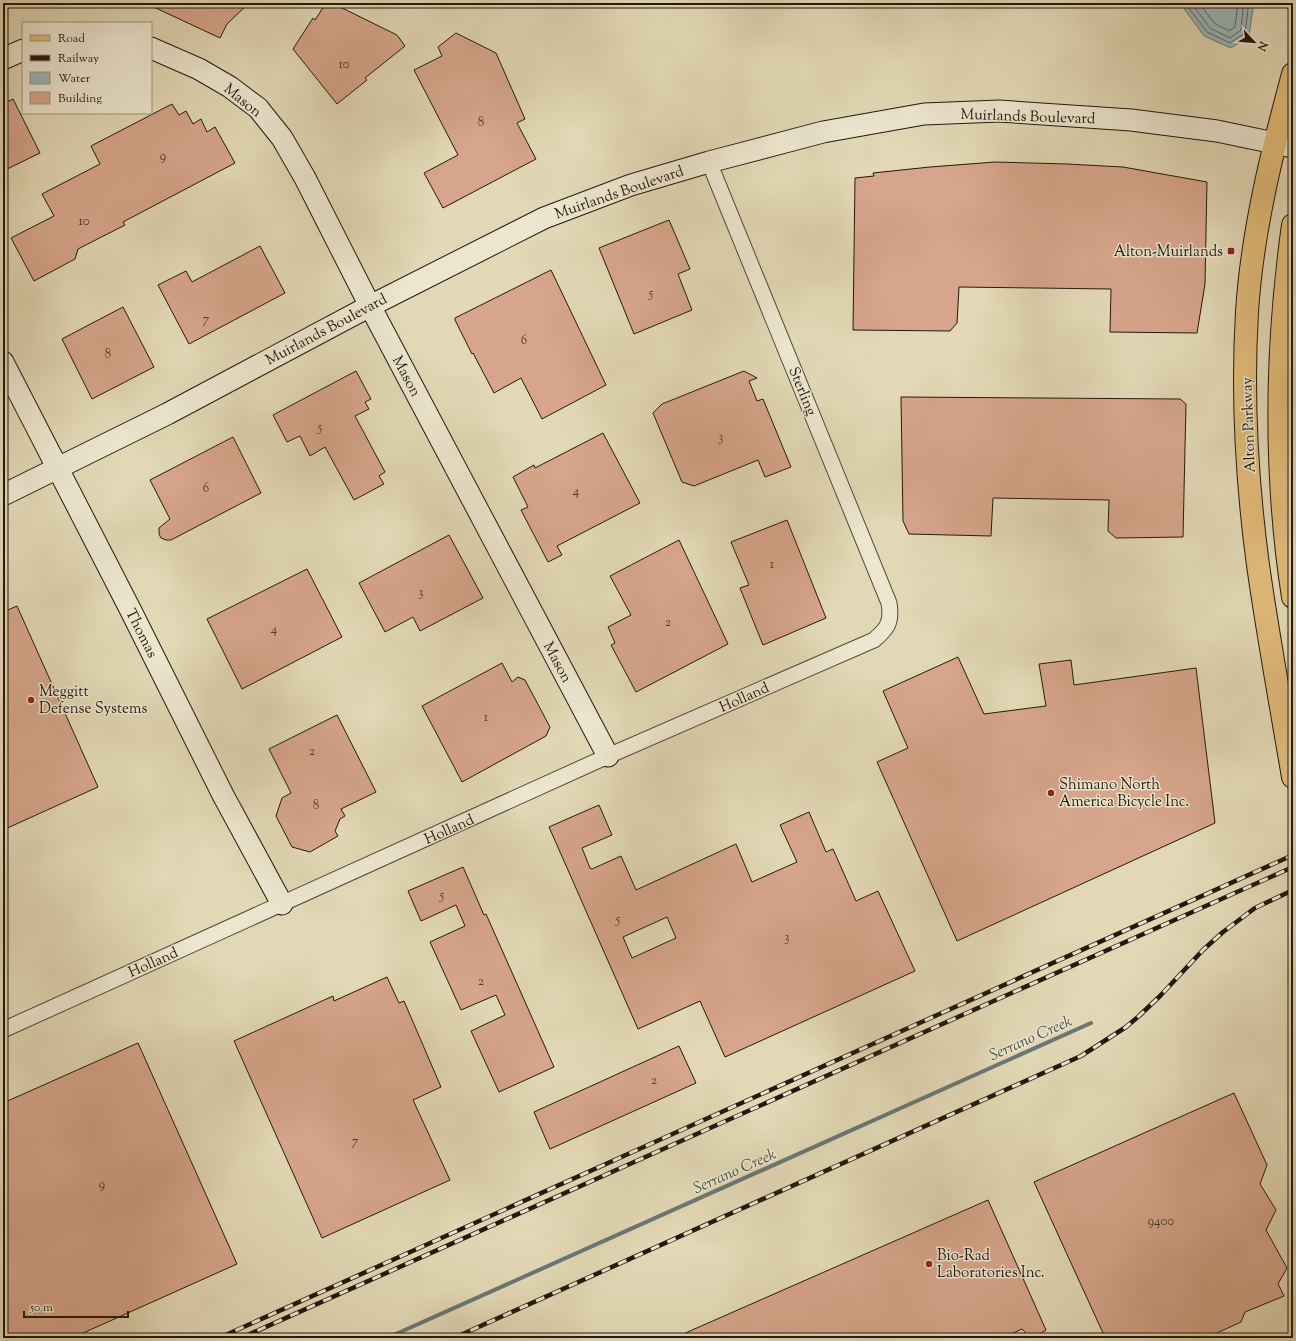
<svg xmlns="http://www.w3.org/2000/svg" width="1296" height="1341" viewBox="0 0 1296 1341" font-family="'Sorts Mill Goudy',serif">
<rect width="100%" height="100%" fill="#e2d8b5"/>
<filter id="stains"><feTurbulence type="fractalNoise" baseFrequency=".005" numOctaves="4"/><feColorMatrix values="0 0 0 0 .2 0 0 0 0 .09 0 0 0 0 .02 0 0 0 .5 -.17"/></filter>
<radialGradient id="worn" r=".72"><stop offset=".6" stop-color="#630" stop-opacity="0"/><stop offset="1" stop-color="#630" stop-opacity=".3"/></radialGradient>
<path fill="#9ab7b9" stroke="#6a7775" d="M1180 3H1250L1253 8 1249 36 1231 48 1204 36Z"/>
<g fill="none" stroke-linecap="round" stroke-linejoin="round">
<g stroke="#5e6864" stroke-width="1">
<path d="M1185 3 1207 32 1230 43 1245 33 1248 9 1247 3"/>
<path d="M1191 3 1210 28 1230 38 1241 30 1243 10 1242 3"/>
<path d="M1199 3 1214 23 1229 31 1235 27 1237 10 1236 3"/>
</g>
<path stroke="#6a7775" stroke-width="4" d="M387 1338 1091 1023"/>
</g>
<g fill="#d6a58b" stroke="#23180e" fill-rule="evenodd">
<path d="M145 3H249L227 24 220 38Z"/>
<path d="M326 3H332L397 35 405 46 365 78 367 80 337 104 293 49 313 18 315 20Z"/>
<path d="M456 33 496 53 525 119 517 123 536 159 443 208 424 173 458 155 414 70 442 56 438 47Z"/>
<path d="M13 99 40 153 3 171V104Z"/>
<path d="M172 104 179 115 186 111 193 124 201 119 207 132 215 127 235 163 123 222 125 225 78 249 75 259 34 281 11 238 54 216 42 194 100 164 91 146Z"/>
<path d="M995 162 1067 164 1123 167 1207 182 1205 284 1197 333 1110 332 1111 289 959 287 957 323 950 331 853 330 855 178 874 176 873 173 930 167Z"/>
<path d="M669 220 690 269 678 274 692 310 634 334 599 248Z"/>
<path d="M260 246 285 293 189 344 158 285 186 271 192 282Z"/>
<path d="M551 270 606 385 542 419 521 378 494 393 473 353 472 354 455 320V318Z"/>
<path d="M123 307 154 367 92 399 62 339Z"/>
<path d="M356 371 371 399 365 402 369 409 355 416 385 472 379 476 384 484 354 500 325 447 310 456 300 436 287 442 273 415Z"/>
<path d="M744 371 757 378 749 381 757 401 763 399 791 467 765 477 758 460 694 486 682 482 653 413 662 404Z"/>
<path d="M901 397 1180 399 1186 404 1183 537 1116 538 1108 531 1109 500 993 498 991 536 909 534 903 521Z"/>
<path d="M603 433 640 503 557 546 562 555 548 562 521 510 528 507 513 477 534 465 535 468Z"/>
<path d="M233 437 261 493 171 540H166L161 538 159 534V528L170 519 150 480Z"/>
<path d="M787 520 826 618 763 645 740 588 749 585 731 542Z"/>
<path d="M449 535 483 598 420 631 413 617 385 632 359 583Z"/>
<path d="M679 540 728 644 636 692 611 645 615 643 608 627 631 615 610 576Z"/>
<path d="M307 569 342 637 242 689 207 619Z"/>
<path d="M17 606 98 787 3 830V612Z"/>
<path d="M958 657 984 714 1046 706 1039 664 1071 660 1074 685 1196 668 1215 823 957 941 877 762 908 748 883 691Z"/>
<path d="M502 663 512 682 518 677 525 680 550 727 546 736 462 782 422 706Z"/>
<path d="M337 715 376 792 341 809 345 816 340 819 335 831 338 836 310 852 292 847 276 816 282 798 291 793 269 749Z"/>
<path d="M599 805 612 835 582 848 590 868 592 869 621 856 636 890 736 844 752 882 797 862 780 825 809 812 826 852 833 849 856 901 878 891 915 971 725 1057 700 1001 638 1029 549 827ZM667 917 676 938 632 958 623 937Z"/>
<path d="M463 867 484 915 486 914 554 1067 499 1092 471 1031 505 1015 496 995 461 1010 430 942 465 926 456 905 421 921 408 891Z"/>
<path d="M387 977 399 1003 404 1001 441 1087 413 1100 450 1180 322 1238 234 1041 333 996 334 1001Z"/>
<path d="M138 1043 237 1264 72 1338H3V1103Z"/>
<path d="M679 1046 696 1083 550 1149 534 1112Z"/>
<path d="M1234 1093 1267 1165 1260 1184 1276 1210 1266 1230 1287 1268 1278 1284 1284 1296 1245 1312 1241 1322 1206 1338H1113L1103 1333 1034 1182Z"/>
<path d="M988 1200 1046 1330 1034 1338H1031L1022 1329 1003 1338H674Z"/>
</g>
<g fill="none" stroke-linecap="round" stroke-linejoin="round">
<defs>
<path id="street" d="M3 1030 608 756 874 640C888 628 892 622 889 603L709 162"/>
<g id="secondary">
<path d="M151 48 199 69 230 87 258 108 282 138 305 178 370 306 608 756"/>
<path d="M3 59 23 50"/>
<path d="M3 362 130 609 223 795 282 904"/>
<path d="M3 495 167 414 370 306 544 218 631 185 709 162 823 132 924 114 999 111 1131 120 1217 131 1293 147"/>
</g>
<g id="primary">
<path d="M1293 74C1272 152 1252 232 1247 312 1242 396 1247 483 1258 565 1268 636 1281 706 1293 777"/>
<path d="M1293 225C1276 347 1274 474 1293 597"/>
</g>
</defs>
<use href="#street" stroke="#534838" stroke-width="17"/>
<use href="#secondary" stroke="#23180e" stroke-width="23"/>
<use href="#primary" stroke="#23180e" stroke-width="24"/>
<use href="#street" stroke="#ece6cf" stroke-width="15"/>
<use href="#secondary" stroke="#ece6cf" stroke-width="21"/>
<use href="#primary" stroke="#e1bc7a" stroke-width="22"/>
<defs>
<g id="rail">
<path d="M219 1338 1293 855"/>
<path d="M241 1338 1293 867"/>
<path d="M454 1338 1081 1056 1126 1027 1139 1016 1160 996 1203 950 1223 932 1255 908 1293 890"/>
</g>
</defs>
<use href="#rail" stroke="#23180e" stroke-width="4.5"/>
<use href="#rail" stroke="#ece6cf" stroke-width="3" stroke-dasharray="9" stroke-linecap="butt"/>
</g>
<g fill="#8f2418" stroke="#ece6cf" stroke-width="1.5">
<rect x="1227" y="247" width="8" height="8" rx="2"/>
<circle cx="31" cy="700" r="4"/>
<circle cx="1051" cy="793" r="4"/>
<circle cx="929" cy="1264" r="4"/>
</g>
<g text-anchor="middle" stroke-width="3" stroke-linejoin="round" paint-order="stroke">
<g font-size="13" fill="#503b2d">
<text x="344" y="68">10</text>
<text x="481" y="126">8</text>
<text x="163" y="160">9</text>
<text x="84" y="225">10</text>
<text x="651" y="297">5</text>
<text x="206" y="323">7</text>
<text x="524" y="344">6</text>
<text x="108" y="358">8</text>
<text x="320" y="431">5</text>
<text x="721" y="441">3</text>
<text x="206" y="492">6</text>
<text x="576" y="495">4</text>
<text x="772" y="568">1</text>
<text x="421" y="596">3</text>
<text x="668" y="626">2</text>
<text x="274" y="633">4</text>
<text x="486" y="721">1</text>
<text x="312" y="755">2</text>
<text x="316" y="809">8</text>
<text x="442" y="899">5</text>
<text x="618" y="923">5</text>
<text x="787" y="941">3</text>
<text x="481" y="985">2</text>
<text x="654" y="1084">2</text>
<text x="355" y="1145">7</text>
<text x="102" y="1188">9</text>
<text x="1161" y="1225">9400</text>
</g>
<g font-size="15" fill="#23180e" stroke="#ece6cf">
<text transform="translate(243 100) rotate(39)" y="5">Mason</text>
<text transform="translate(1028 116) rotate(2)" y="5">Muirlands Boulevard</text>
<text transform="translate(619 192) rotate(-19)" y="5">Muirlands Boulevard</text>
<text transform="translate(326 329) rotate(-28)" y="5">Muirlands Boulevard</text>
<text transform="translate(407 376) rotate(62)" y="5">Mason</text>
<text transform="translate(803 391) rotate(68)" y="5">Sterling</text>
<text transform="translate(1248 425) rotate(-92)" y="5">Alton Parkway</text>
<text transform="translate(142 633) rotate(63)" y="5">Thomas</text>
<text transform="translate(558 662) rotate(62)" y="5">Mason</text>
<text transform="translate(744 697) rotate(-24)" y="5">Holland</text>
<text transform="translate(449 829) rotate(-24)" y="5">Holland</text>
<text transform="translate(153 962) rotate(-24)" y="5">Holland</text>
</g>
<g font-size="15" fill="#23180e" stroke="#ece6cf" text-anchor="start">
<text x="1223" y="256" text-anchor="end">Alton-Muirlands</text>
<text x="39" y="696">Meggitt<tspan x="39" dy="17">Defense Systems</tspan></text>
<text x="1059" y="789">Shimano North<tspan x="1059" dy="17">America Bicycle Inc.</tspan></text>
<text x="937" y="1260">Bio-Rad<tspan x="937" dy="17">Laboratories Inc.</tspan></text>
</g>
<g font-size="16" font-style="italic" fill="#4d504a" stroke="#ece6cf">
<text transform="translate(1030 1037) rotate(-24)" y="6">Serrano Creek</text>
<text transform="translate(734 1170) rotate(-24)" y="6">Serrano Creek</text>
</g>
</g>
<rect width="1296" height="1341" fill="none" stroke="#e2d8b5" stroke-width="16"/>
<rect x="4" y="4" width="1288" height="1333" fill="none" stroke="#23180e" stroke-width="2"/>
<rect x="8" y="8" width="1280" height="1325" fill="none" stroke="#23180e"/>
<rect x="22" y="22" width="130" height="92" fill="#ece6cf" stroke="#9c9482"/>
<rect x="30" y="35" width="20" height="6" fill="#e1bc7a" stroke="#9c9482"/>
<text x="58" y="42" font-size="12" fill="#23180e">Road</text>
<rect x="30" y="55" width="20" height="6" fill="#23180e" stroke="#9c9482"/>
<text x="58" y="62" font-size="12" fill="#23180e">Railway</text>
<rect x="30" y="72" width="20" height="12" fill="#9ab7b9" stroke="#9c9482"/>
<text x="58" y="82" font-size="12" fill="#23180e">Water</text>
<rect x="30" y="92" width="20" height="12" fill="#d6a58b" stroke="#9c9482"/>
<text x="58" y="102" font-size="12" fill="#23180e">Building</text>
<g transform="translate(1254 42) rotate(116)" stroke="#ece6cf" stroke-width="3" paint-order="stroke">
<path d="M0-3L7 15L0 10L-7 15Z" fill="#23180e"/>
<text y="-6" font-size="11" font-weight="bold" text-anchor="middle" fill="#23180e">N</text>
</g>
<path d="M24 1311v6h104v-6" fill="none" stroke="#23180e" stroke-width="2"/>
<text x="30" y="1311" font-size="12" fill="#23180e" stroke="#ece6cf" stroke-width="3" paint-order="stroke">50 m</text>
<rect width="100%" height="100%" filter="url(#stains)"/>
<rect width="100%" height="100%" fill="url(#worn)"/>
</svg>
